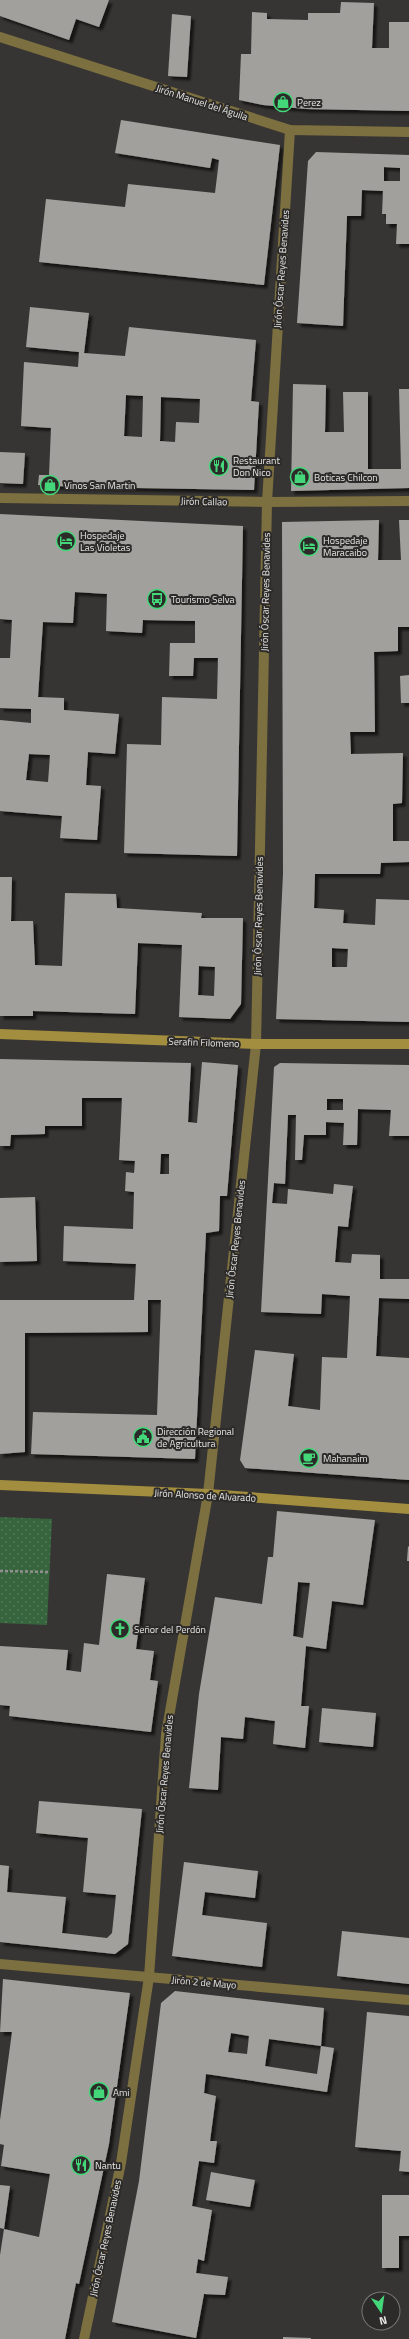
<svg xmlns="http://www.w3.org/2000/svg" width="409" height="2339" viewBox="0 0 409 2339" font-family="'Titillium Web',sans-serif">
<defs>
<pattern id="park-dots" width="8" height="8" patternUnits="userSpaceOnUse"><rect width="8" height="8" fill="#36643d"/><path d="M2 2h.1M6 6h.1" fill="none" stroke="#537a59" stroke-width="1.8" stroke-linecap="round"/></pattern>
<filter id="shadow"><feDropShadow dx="3.5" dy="3.5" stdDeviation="1" flood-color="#0009"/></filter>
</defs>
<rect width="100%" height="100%" fill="#373533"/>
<path fill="url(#park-dots)" d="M0 1517 52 1519 47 1625 0 1623Z"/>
<g fill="#a1a09c" fill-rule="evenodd" filter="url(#shadow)">
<path d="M0 0H109L99 27 76 19 69 40 0 16Z"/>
<path d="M341 2 374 3 372 48H389V22H409V111L306 109 263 105 239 100 241 54H251L252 12 267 13V19L308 20V13H340Z"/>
<path d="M172 14 191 16 187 77 168 76Z"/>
<path d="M121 120 280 145 264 285 39 262 46 199 125 207 128 184 215 193 219 160 212 158 210 168 115 153Z"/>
<path d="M316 152 409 155V244H396L397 224H386V214H382L383 191 362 190 361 216H347L343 326 297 323 308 161ZM384 167 400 168V181H384Z"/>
<path d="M30 307 89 313 84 353 125 356 129 327 256 340 251 401 259 402 254 490 77 487 38 485 39 475H49L51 428 21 426 24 362 78 367 79 352 26 347ZM126 395 143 396 142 437 124 436ZM161 397 200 399 199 423 176 422 175 442 160 441Z"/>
<path d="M293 384 326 385 325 432H344L343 392H368V469H401L399 389H409V488L291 491Z"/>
<path d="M0 452 25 453 23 484 0 483Z"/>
<path d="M0 514 243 526 237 856 124 853 127 744 161 745 162 697 217 699 218 658H194L193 676H169L170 643H195V621L143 620 142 633 106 631 107 594 75 592 73 623 43 622 38 697 64 698V710L119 714 115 754 88 752 86 785 101 786 97 840 60 838 62 816 0 811V720L31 723V709L0 708V658H10L12 620 0 619ZM29 754 50 755 48 782 26 780Z"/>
<path d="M379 520 378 560H401L399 520H409V627H398V651L374 652 375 732H350L351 754 403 753 402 803 393 804V841H409V862L381 863 380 874H315L314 908 344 910 343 923 375 925 376 899 409 900V1022L276 1019 283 874 282 522ZM332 948 348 949 347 967H332Z"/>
<path d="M409 675V703H401L400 676Z"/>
<path d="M0 877H12L11 921H33L35 965 62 966 65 893 116 894 117 908 202 913 201 918H243L241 1004 230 1019 179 1017 182 945 138 943 135 1014 33 1011V1016H0ZM199 966 215 967 214 996 198 995Z"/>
<path d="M0 1059 191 1063 188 1122 197 1123 202 1062 238 1065 227 1196H220L219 1231 206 1233 195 1459 31 1454 33 1412 157 1415 161 1300H148V1332L25 1333V1452L0 1454V1300H134L136 1264 63 1261 64 1226 133 1229 134 1192 125 1191 126 1172 134 1173 135 1161 119 1160 122 1098H82V1126H45V1134L11 1135 10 1146H0ZM161 1154H169V1174H160Z"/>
<path d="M280 1063 409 1065V1136H389L391 1110 358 1109 357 1145H343L344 1123 326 1122V1135H304L302 1160H295L296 1115H288L285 1184 274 1183 272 1203 287 1204 288 1189 333 1194 334 1184 353 1186 348 1227 338 1226 335 1262 351 1263 352 1254 380 1255V1279H409V1299L379 1298 376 1356 409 1358V1480L245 1468 240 1460 255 1350 294 1354 288 1406 320 1410 322 1357 347 1358 350 1296 322 1294 321 1314 261 1312 274 1067ZM327 1099H343V1110H327Z"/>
<path d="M35 1197 37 1261 0 1262V1198Z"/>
<path d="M277 1511 375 1520 363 1605 332 1601 326 1649 306 1646 301 1706H309L305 1748 273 1744 275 1721 245 1717 243 1739 221 1737 218 1790 189 1788 199 1694 215 1597 262 1604 268 1557H273ZM298 1582 310 1583 303 1638 293 1636Z"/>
<path d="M408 1546 409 1547V1561H407Z"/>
<path d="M107 1574 145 1578 136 1649 154 1651 150 1680 158 1681 151 1732 9 1716 10 1706 0 1705V1646L68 1650 66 1670 81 1672 84 1643 99 1645Z"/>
<path d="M322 1708 376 1713 373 1747 319 1742Z"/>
<path d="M39 1801 142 1809 128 1944 115 1954 0 1942V1865L9 1866 7 1892 66 1897 62 1933 107 1938 112 1933 116 1895 83 1892 88 1838 36 1833Z"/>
<path d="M184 1862 258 1871 255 1898 205 1892 202 1915 267 1923 262 1967 172 1956Z"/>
<path d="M342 1931 409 1938V1984L337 1976Z"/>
<path d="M3 1979 130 1993 109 2144 79 2284 76 2283 65 2339H0V2255L4 2229 39 2237 50 2174 1 2166 4 2145 0 2144V2120L12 2032H0Z"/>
<path d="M175 1991 324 2008 321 2046 269 2039 265 2066 317 2074 321 2046 334 2048 327 2092 206 2074 204 2093 216 2096 210 2141H217L214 2163 199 2161 192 2206 212 2210 204 2261 198 2259 196 2273 228 2277 225 2295 204 2294 196 2338 112 2322 139 2181 161 2003ZM231 2033 249 2036 247 2054 228 2052Z"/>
<path d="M367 2012 409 2016V2172L399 2171 401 2151 355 2147Z"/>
<path d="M211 2172 255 2180 250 2207 206 2200Z"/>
<path d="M0 2185 10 2186 4 2229 0 2228Z"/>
<path d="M382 2195H409V2236H399V2268H382Z"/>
<path d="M283 2337 311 2338V2339H283Z"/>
</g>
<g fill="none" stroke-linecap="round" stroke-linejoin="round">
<path stroke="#92908e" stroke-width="2.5" stroke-dasharray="3 2" stroke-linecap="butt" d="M0 1571 50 1572"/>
<path stroke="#7c6f40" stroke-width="10" d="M84 2339 121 2163 149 1977 166 1734 208 1494 256 1044 267 502 290 130"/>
<g stroke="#7c6f40" stroke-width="10">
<path d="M0 37 290 130 409 132"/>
<path d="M0 498 267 502 409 501"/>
<path d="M0 1964 409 2000"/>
</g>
<g stroke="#a38e3f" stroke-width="10">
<path d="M0 1034 256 1044H409"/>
<path d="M0 1485 208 1494 409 1509"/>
</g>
</g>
<defs>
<symbol id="shop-ring" viewBox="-11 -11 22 22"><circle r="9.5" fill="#2c2b29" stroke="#44d77a" stroke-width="1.5"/><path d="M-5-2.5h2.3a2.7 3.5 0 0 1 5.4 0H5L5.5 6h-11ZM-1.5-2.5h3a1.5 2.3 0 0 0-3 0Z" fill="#44d77a"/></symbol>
<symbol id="restaurant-ring" viewBox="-11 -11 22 22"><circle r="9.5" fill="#2c2b29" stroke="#44d77a" stroke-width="1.5"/><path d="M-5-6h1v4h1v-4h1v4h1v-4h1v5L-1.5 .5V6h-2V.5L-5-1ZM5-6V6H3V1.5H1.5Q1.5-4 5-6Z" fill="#44d77a"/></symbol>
<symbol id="hotel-ring" viewBox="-11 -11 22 22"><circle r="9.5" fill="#2c2b29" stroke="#44d77a" stroke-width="1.5"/><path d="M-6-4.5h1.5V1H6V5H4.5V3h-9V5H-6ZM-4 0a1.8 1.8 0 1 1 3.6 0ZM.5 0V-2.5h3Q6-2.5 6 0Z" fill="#44d77a"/></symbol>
<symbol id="bus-ring" viewBox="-11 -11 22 22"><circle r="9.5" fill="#2c2b29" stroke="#44d77a" stroke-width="1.5"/><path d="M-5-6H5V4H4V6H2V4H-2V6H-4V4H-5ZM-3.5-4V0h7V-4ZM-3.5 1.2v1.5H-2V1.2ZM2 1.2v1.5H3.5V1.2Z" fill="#44d77a"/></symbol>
<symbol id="civic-ring" viewBox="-11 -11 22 22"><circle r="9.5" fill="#2c2b29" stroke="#44d77a" stroke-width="1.5"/><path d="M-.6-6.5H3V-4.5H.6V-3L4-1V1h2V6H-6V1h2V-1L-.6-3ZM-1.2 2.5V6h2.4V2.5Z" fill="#44d77a"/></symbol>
<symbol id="cafe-ring" viewBox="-11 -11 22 22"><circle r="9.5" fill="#2c2b29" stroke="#44d77a" stroke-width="1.5"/><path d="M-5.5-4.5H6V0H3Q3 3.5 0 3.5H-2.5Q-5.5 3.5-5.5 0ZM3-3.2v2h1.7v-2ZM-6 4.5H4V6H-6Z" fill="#44d77a"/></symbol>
<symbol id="church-ring" viewBox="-11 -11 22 22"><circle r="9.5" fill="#2c2b29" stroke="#44d77a" stroke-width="1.5"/><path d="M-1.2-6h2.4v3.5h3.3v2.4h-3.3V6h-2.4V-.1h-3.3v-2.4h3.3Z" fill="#44d77a"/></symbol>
</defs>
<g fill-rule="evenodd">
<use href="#shop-ring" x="272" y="91" width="22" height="22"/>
<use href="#restaurant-ring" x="208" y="455" width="22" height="22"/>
<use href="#shop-ring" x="289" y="466" width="22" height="22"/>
<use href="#shop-ring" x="39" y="474" width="22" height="22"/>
<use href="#hotel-ring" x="55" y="530" width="22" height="22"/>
<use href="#hotel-ring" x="298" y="535" width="22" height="22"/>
<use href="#bus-ring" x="146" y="588" width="22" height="22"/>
<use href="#civic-ring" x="132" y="1426" width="22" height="22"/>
<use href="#cafe-ring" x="298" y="1447" width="22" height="22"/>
<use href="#church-ring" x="109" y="1618" width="22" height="22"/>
<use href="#shop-ring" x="88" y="2081" width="22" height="22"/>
<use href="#restaurant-ring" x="70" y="2154" width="22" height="22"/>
</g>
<g text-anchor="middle" stroke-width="4" stroke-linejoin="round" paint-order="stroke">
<g font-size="10" fill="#e7e6e4" stroke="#2c2b29">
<text transform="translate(202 102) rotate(18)" y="4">Jirón Manuel del Águila</text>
<text transform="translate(281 269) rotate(-86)" y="4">Jirón Óscar Reyes Benavides</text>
<text transform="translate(204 501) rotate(1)" y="4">Jirón Callao</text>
<text transform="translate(265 592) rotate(-89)" y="4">Jirón Óscar Reyes Benavides</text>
<text transform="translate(258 916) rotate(-89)" y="4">Jirón Óscar Reyes Benavides</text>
<text transform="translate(204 1042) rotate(2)" y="4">Serafin Filomeno</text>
<text transform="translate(235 1239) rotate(-84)" y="4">Jirón Óscar Reyes Benavides</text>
<text transform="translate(205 1495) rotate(3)" y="4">Jirón Alonso de Alvarado</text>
<text transform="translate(164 1774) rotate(-85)" y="4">Jirón Óscar Reyes Benavides</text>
<text transform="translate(204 1982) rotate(5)" y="4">Jirón 2 de Mayo</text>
<text transform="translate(105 2238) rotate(-78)" y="4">Jirón Óscar Reyes Benavides</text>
</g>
<g font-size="10" fill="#e7e6e4" stroke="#2c2b29" text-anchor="start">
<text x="297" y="106">Perez</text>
<text x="233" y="464">Restaurant<tspan x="233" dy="12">Don Nico</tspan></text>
<text x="314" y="481">Boticas Chilcon</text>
<text x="64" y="489">Vinos San Martin</text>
<text x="80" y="539">Hospedaje<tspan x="80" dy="12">Las Violetas</tspan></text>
<text x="323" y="544">Hospedaje<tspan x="323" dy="12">Maracaibo</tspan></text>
<text x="171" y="603">Tourismo Selva</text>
<text x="157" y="1435">Dirección Regional<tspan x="157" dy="12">de Agricultura</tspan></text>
<text x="323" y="1462">Mahanaim</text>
<text x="134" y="1633">Señor del Perdón</text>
<text x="113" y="2096">Ami</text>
<text x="95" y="2169">Nantu</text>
</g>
</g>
<g transform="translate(381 2311) rotate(167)"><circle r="19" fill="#2c2b29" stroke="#777674"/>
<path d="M0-3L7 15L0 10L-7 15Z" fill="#44d77a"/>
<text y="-6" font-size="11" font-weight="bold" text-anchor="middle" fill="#e7e6e4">N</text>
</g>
</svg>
